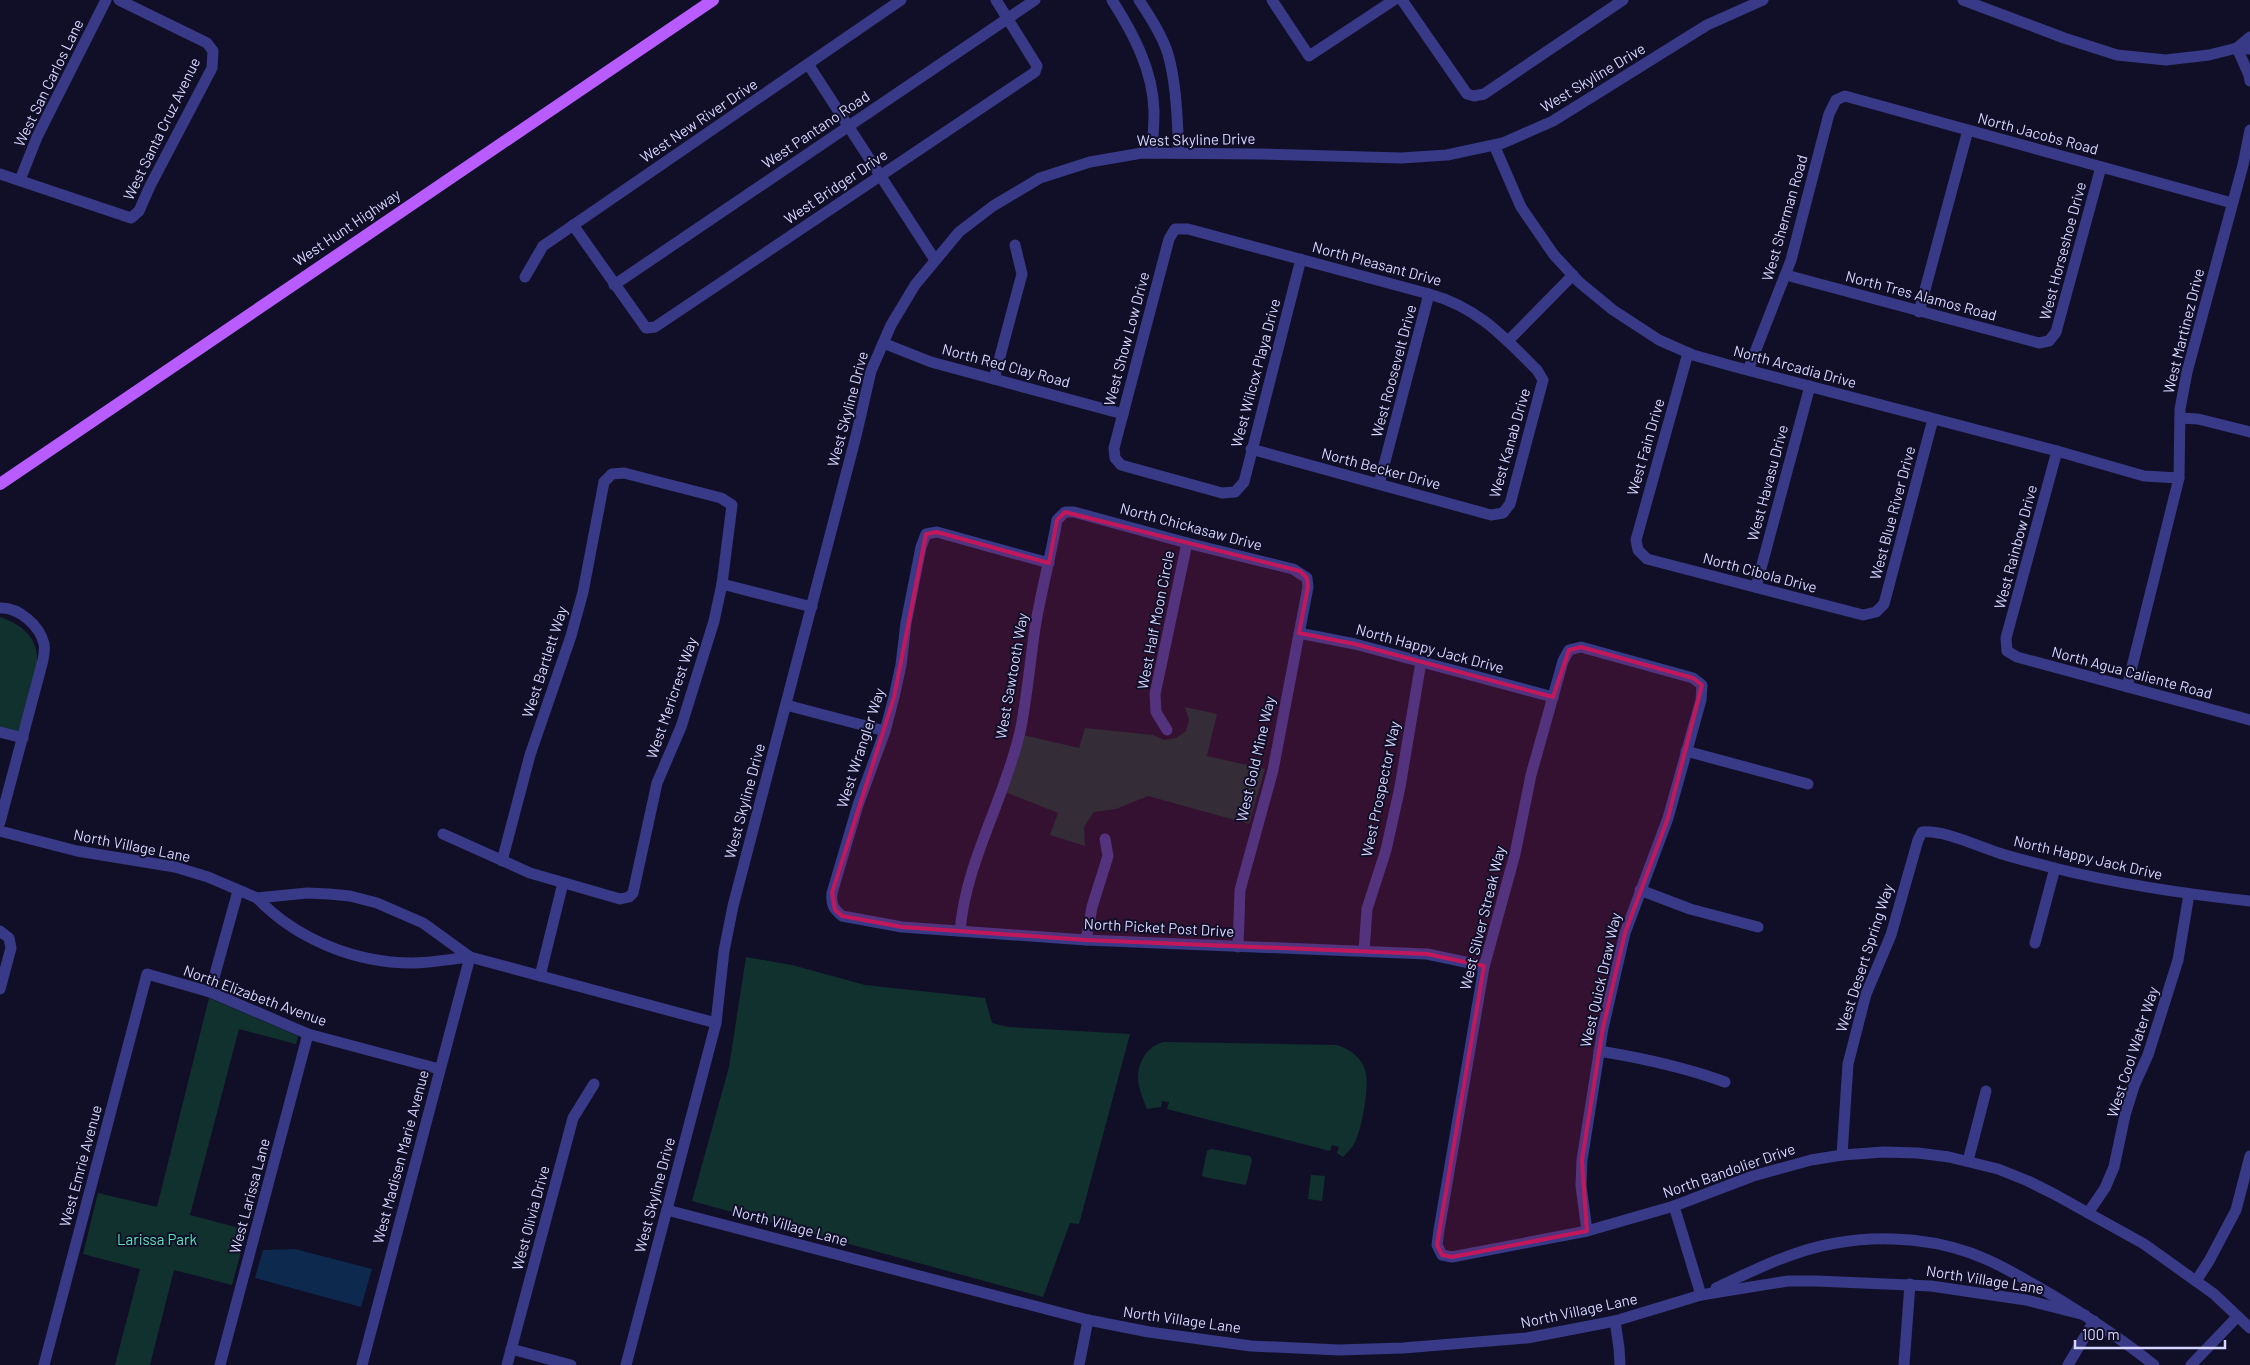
<svg xmlns="http://www.w3.org/2000/svg" width="2250" height="1365" viewBox="0 0 2250 1365" font-family="Barlow,sans-serif">
<rect width="100%" height="100%" fill="#110f27"/>
<g fill="#11312e">
<path d="M0 617C62 638 31 688 18 734L0 728Z"/>
<path d="M1185 707 1217 714 1207 756 1265 769 1249 824 1148 796 1116 809 1094 812 1084 827 1085 846 1050 835 1058 813 1005 792 1023 735 1079 748 1085 728 1153 735 1164 740 1176 738 1186 731 1189 720Z"/>
<path d="M746 957 792 965 865 985 985 998 992 1023 1008 1027 1130 1034 1079 1224 1070 1223 1043 1297 692 1201 729 1067Z"/>
<path d="M209 998 298 1036 296 1044 239 1029 190 1215 247 1230 232 1285 174 1270 150 1365H115L140 1269 83 1254 96 1201 98 1193 157 1207Z"/>
<path d="M1164 1042 1337 1045C1350 1049 1361 1057 1365 1070 1370 1084 1362 1129 1355 1142 1352 1148 1347 1153 1343 1157L1337 1153 1339 1147 1332 1145 1330 1151 1167 1109 1169 1102 1162 1101 1161 1107 1147 1109C1144 1102 1141 1094 1139 1086 1135 1067 1145 1046 1164 1042Z"/>
<path d="M1211 1149 1250 1156 1252 1160 1246 1185 1204 1177 1202 1175 1207 1151Z"/>
<path d="M1311 1175 1325 1176 1322 1201 1308 1199Z"/>
</g>
<path fill="#0d294d" d="M295 1249 372 1269 361 1307 255 1278 263 1250Z"/>
<g fill="none" stroke-linecap="round" stroke-linejoin="round">
<g stroke="#383a87" stroke-width="11">
<path d="M1112 0C1133 33 1153 70 1154 111 1154 125 1153 139 1152 153"/>
<path d="M1139 0C1150 17 1162 35 1168 54 1177 86 1177 121 1179 153"/>
<path d="M1272 0 1309 56 1394 0"/>
<path d="M1402 0 1467 94 1474 96 1484 94 1623 0"/>
<path d="M1963 0 2064 38 2117 55 2166 60 2209 55 2237 48 2250 49"/>
<path d="M2237 48 2249 75 2250 81"/>
<path d="M2237 48 2250 37"/>
<path d="M808 64 935 260"/>
<path d="M1494 145 1521 207 1554 255 1579 282 1613 310 1659 340 1693 355 1732 366 2057 451 2144 476 2179 478"/>
<path d="M0 174 131 218 139 211 150 186 212 68 213 51 207 43 119 0"/>
<path d="M20 180 37 137 106 0"/>
<path d="M573 225 646 328 655 327 1035 72 1037 66 996 0"/>
<path d="M1786 275 2039 343 2049 341 2056 332 2101 167"/>
<path d="M525 277 543 246 901 0"/>
<path d="M614 285 1035 0"/>
<path d="M1919 312 1968 130"/>
<path d="M1508 341 1573 275"/>
<path d="M883 343 931 362 1123 414"/>
<path d="M1688 353 1636 540 1638 550 1647 559 1863 615 1876 612 1884 604 1933 419"/>
<path d="M1748 370 1791 260 1829 114 1836 100 1845 96 2232 203"/>
<path d="M994 379 1022 274 1015 245"/>
<path d="M2180 418 2198 419 2250 432"/>
<path d="M1251 449 1491 515 1503 513 1510 504 1543 380 1537 370C1503 336 1477 307 1429 294L1188 229H1175L1169 239 1114 448 1115 458 1121 465 1222 493 1235 492 1244 482 1301 259"/>
<path d="M2057 451 2006 638 2007 651 2017 657 2250 720"/>
<path d="M1379 484 1429 294"/>
<path d="M1049 563 937 532 926 534 921 547 906 623 901 665 894 697 885 731 858 805 832 893C831 905 833 908 842 916L902 927 1086 940 1427 954 1484 966"/>
<path d="M722 584 812 607"/>
<path d="M1756 587 1810 386"/>
<path d="M0 608C19 607 40 626 44 644 45 649 44 655 43 660L0 822"/>
<path d="M1299 633 1355 644 1553 697"/>
<path d="M2127 687 2179 478 2180 409 2187 372 2243 165 2250 130"/>
<path d="M786 705 885 731"/>
<path d="M1167 730 1156 712 1155 694 1187 543"/>
<path d="M0 732 23 738"/>
<path d="M1686 751 1808 784"/>
<path d="M0 831 77 851 175 867 208 877 257 898 307 893 329 894 350 896 377 903 423 923 470 957 716 1023"/>
<path d="M443 834 530 873 620 899 629 897 633 893 657 783 681 727 714 621 722 584 732 505 721 498 624 473 612 474 604 482 583 592 571 636 530 755 502 861"/>
<path d="M1640 890 1690 909 1758 927"/>
<path d="M257 898C296 939 355 963 412 963 431 963 451 959 470 957"/>
<path d="M0 931 9 938 11 948 0 989"/>
<path d="M960 931C966 861 1004 801 1020 732 1027 698 1030 662 1035 628 1041 591 1051 556 1057 520L1065 512H1074L1187 543 1293 569 1307 578 1308 587 1273 770 1240 890 1238 947"/>
<path d="M1086 940 1092 907 1108 856 1105 839"/>
<path d="M2035 943 2055 868"/>
<path d="M1364 951 1367 909 1386 850 1400 787 1421 662"/>
<path d="M540 976 563 883"/>
<path d="M210 992 238 891"/>
<path d="M1599 1051C1642 1058 1684 1067 1725 1082"/>
<path d="M1842 1155 1848 1064 1866 994 1891 935 1918 840 1922 832C1944 830 1977 846 1999 853 2017 859 2036 863 2054 868 2119 884 2184 894 2250 901"/>
<path d="M1968 1161 1986 1091"/>
<path d="M1674 1206 1701 1295"/>
<path d="M667 1210 1088 1320 1149 1332 1251 1346 1339 1350 1403 1348 1527 1338 1615 1321 1701 1295 1788 1281H1817L1931 1286 2026 1300 2085 1315"/>
<path d="M2088 1213 2105 1188 2114 1167 2125 1115 2134 1086 2148 1055 2178 960 2189 894"/>
<path d="M1587 1231 1581 1186 1582 1160 1603 1028 1625 933 1668 818 1701 700 1702 685 1693 678 1581 647 1569 650 1563 661 1531 775 1515 854 1484 967 1439 1230 1437 1245 1442 1255 1452 1257 1587 1231 1674 1206 1753 1176 1811 1160 1842 1155 1884 1152 1918 1153 1949 1157 1998 1169 2028 1181 2054 1194 2144 1244 2214 1294 2250 1328"/>
<path d="M2196 1281 2209 1261 2236 1210 2250 1156"/>
<path d="M1716 1288C1754 1270 1794 1250 1836 1243 1885 1234 1942 1239 1988 1260 2012 1271 2035 1285 2057 1298 2091 1319 2123 1340 2154 1365"/>
<path d="M1615 1321 1619 1348 1620 1365"/>
<path d="M511 1349 571 1365"/>
<path d="M44 1365 147 974 210 992 308 1034 439 1069"/>
<path d="M220 1365 308 1034"/>
<path d="M362 1365 470 957"/>
<path d="M507 1365 573 1118 594 1084"/>
<path d="M626 1365 716 1023 724 951 733 906 856 436 871 371 891 325 915 285 959 232 993 206 1040 178 1090 162 1142 153 1260 154 1401 158 1447 155 1503 143 1553 121 1707 25 1763 0"/>
<path d="M1079 1365 1088 1320"/>
<path d="M1904 1365 1910 1284"/>
<path d="M2068 1365 2094 1321"/>
<path d="M2191 1365 2237 1317"/>
</g>
<path stroke="#b85cff" stroke-width="12" d="M0 484 713 0"/>
</g>
<path fill="#c2185b" fill-opacity="0.2" stroke="#c2185b" stroke-width="4" stroke-linejoin="round" d="M1065 512 1300 571 1307 578 1308 587 1299 633 1355 644 1553 697 1569 650 1581 647 1693 678 1702 685 1668 818 1625 933 1603 1028 1582 1160 1587 1231 1452 1257 1442 1255 1437 1245 1484 966 1427 954 1086 940 902 927 842 916 835 910 832 893 894 697 926 534 937 532 1049 563 1057 520Z"/>
<g text-anchor="middle" stroke-width="4" stroke-linejoin="round" paint-order="stroke">
<g font-size="15" fill="#d7d5ff" stroke="#110f27">
<text transform="translate(1593 78) rotate(-31)" y="5">West Skyline Drive</text>
<text transform="translate(49 83) rotate(-64)" y="5">West San Carlos Lane</text>
<text transform="translate(699 121) rotate(-34)" y="5">West New River Drive</text>
<text transform="translate(162 129) rotate(-64)" y="5">West Santa Cruz Avenue</text>
<text transform="translate(816 130) rotate(-34)" y="5">West Pantano Road</text>
<text transform="translate(2038 134) rotate(15)" y="5">North Jacobs Road</text>
<text transform="translate(1196 140) rotate(-1)" y="5">West Skyline Drive</text>
<text transform="translate(836 187) rotate(-34)" y="5">West Bridger Drive</text>
<text transform="translate(1785 218) rotate(-74)" y="5">West Sherman Road</text>
<text transform="translate(347 228) rotate(-34)" y="5">West Hunt Highway</text>
<text transform="translate(2063 251) rotate(-75)" y="5">West Horseshoe Drive</text>
<text transform="translate(1377 264) rotate(15)" y="5">North Pleasant Drive</text>
<text transform="translate(1921 296) rotate(15)" y="5">North Tres Alamos Road</text>
<text transform="translate(2184 331) rotate(-76)" y="5">West Martinez Drive</text>
<text transform="translate(1127 339) rotate(-75)" y="5">West Show Low Drive</text>
<text transform="translate(1006 366) rotate(15)" y="5">North Red Clay Road</text>
<text transform="translate(1795 367) rotate(15)" y="5">North Arcadia Drive</text>
<text transform="translate(1394 371) rotate(-75)" y="5">West Roosevelt Drive</text>
<text transform="translate(1256 373) rotate(-75)" y="5">West Wilcox Playa Drive</text>
<text transform="translate(848 409) rotate(-75)" y="5">West Skyline Drive</text>
<text transform="translate(1510 443) rotate(-74)" y="5">West Kanab Drive</text>
<text transform="translate(1646 447) rotate(-74)" y="5">West Fain Drive</text>
<text transform="translate(1381 469) rotate(15)" y="5">North Becker Drive</text>
<text transform="translate(1768 483) rotate(-75)" y="5">West Havasu Drive</text>
<text transform="translate(1893 513) rotate(-75)" y="5">West Blue River Drive</text>
<text transform="translate(1191 527) rotate(15)" y="5">North Chickasaw Drive</text>
<text transform="translate(2016 547) rotate(-75)" y="5">West Rainbow Drive</text>
<text transform="translate(1760 573) rotate(15)" y="5">North Cibola Drive</text>
<text transform="translate(1156 620) rotate(-79)" y="5">West Half Moon Circle</text>
<text transform="translate(1430 649) rotate(15)" y="5">North Happy Jack Drive</text>
<text transform="translate(545 662) rotate(-72)" y="5">West Bartlett Way</text>
<text transform="translate(2132 673) rotate(15)" y="5">North Agua Caliente Road</text>
<text transform="translate(1012 676) rotate(-80)" y="5">West Sawtooth Way</text>
<text transform="translate(672 698) rotate(-71)" y="5">West Mericrest Way</text>
<text transform="translate(861 748) rotate(-72)" y="5">West Wrangler Way</text>
<text transform="translate(1256 759) rotate(-77)" y="5">West Gold Mine Way</text>
<text transform="translate(1381 789) rotate(-78)" y="5">West Prospector Way</text>
<text transform="translate(745 801) rotate(-75)" y="5">West Skyline Drive</text>
<text transform="translate(132 846) rotate(11)" y="5">North Village Lane</text>
<text transform="translate(2088 858) rotate(13)" y="5">North Happy Jack Drive</text>
<text transform="translate(1483 918) rotate(-76)" y="5">West Silver Streak Way</text>
<text transform="translate(1159 928) rotate(3)" y="5">North Picket Post Drive</text>
<text transform="translate(1865 958) rotate(-72)" y="5">West Desert Spring Way</text>
<text transform="translate(1601 980) rotate(-77)" y="5">West Quick Draw Way</text>
<text transform="translate(255 996) rotate(20)" y="5">North Elizabeth Avenue</text>
<text transform="translate(2133 1052) rotate(-72)" y="5">West Cool Water Way</text>
<text transform="translate(401 1157) rotate(-75)" y="5">West Madisen Marie Avenue</text>
<text transform="translate(81 1166) rotate(-75)" y="5">West Emrie Avenue</text>
<text transform="translate(1729 1171) rotate(-19)" y="5">North Bandolier Drive</text>
<text transform="translate(655 1195) rotate(-75)" y="5">West Skyline Drive</text>
<text transform="translate(250 1196) rotate(-75)" y="5">West Larissa Lane</text>
<text transform="translate(531 1218) rotate(-75)" y="5">West Olivia Drive</text>
<text transform="translate(790 1226) rotate(15)" y="5">North Village Lane</text>
<text transform="translate(1985 1280) rotate(9)" y="5">North Village Lane</text>
<text transform="translate(1579 1311) rotate(-12)" y="5">North Village Lane</text>
<text transform="translate(1182 1320) rotate(8)" y="5">North Village Lane</text>
</g>
<g font-size="15" fill="#5ce3b9" stroke="#110f27">
<text x="157" y="1245">Larissa Park</text>
</g>
</g>
<path d="M2075 1340v8h150v-8" fill="none" stroke="#d7d5ff" stroke-width="2.5"/>
<text x="2082" y="1340" font-size="15" fill="#d7d5ff" stroke="#110f27" stroke-width="4" paint-order="stroke">100 m</text>
</svg>
